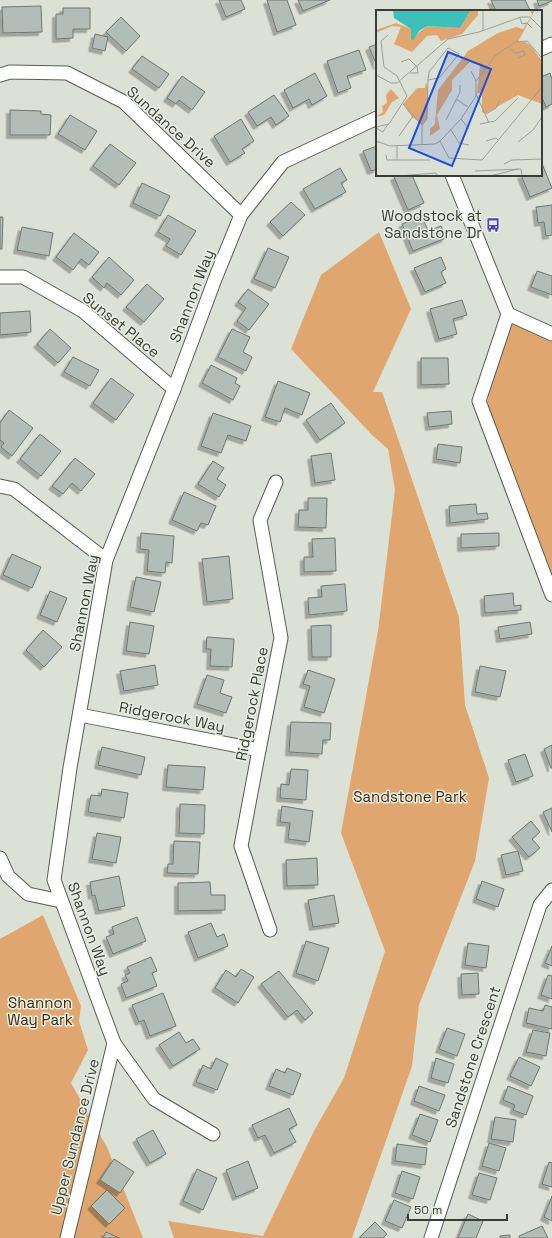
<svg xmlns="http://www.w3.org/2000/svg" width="552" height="1238" viewBox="0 0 552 1238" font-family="'Space Grotesk',sans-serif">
<defs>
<filter id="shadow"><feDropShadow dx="-3.5" dy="3.5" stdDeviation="0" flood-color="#0004"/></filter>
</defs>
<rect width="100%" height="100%" fill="#dce1d6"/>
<g fill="#dfa76f">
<path d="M379 232 411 309 373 392H382L459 617 465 705 489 778 475 861 419 1005 412 1066 352 1238H174L168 1221 263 1236 314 1131 344 1078 385 951 341 833 378 631 395 490 388 449 372 435 291 349 321 275Z"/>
<path d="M502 314 552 329V592L486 412Z"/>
<path d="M43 915 81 1006 79 1021 88 1050 71 1083 107 1147 143 1238H0V939Z"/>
</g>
<g fill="#b1bdb6" stroke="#6c7770" filter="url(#shadow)">
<path d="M219 0H241L245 9 226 17Z"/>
<path d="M267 0H287L296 25 277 32Z"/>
<path d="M298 0H330L303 11Z"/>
<path d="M491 0H525L530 10 496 11Z"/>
<path d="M537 0H552V1L539 6Z"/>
<path d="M41 6 42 32 3 33 2 7Z"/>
<path d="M63 8H90V29H73V38L56 39V14H63Z"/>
<path d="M121 17 140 36 126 51 106 32Z"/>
<path d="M95 34 108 37 105 51 92 48Z"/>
<path d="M377 44V66L369 47Z"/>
<path d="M359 50 366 70 347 76 351 88 338 93 327 61Z"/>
<path d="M142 56 169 74 159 88 132 69Z"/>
<path d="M315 73 327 96 312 105 309 99 293 108 284 90Z"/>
<path d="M550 73 552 79V104L546 107 541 95V77Z"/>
<path d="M182 76 205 92 192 110 179 100 176 104 167 98Z"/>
<path d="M274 95 289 116 276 125 271 117 257 126 248 112Z"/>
<path d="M10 110 41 111V114L51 115 50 135H10Z"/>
<path d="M70 115 97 131 85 150 58 134Z"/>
<path d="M241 119 254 141 242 149 245 153 230 162 214 136Z"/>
<path d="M110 144 136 163 119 185 93 166Z"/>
<path d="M377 146V169L371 171 363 151Z"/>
<path d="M541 161 552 188 530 197 521 175H541Z"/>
<path d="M340 168 347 180 341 183 346 192 315 209 303 189Z"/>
<path d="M398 175H412L424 203 408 210 394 177Z"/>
<path d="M142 183 170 196 160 216 133 203Z"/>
<path d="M291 202 305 215 283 236 270 222Z"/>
<path d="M552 205V235L546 236 544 222 538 223 536 207Z"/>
<path d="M168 215 196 231 181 255 166 246 170 239 158 232Z"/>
<path d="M422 216 428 231 441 226 446 238 413 251 402 224Z"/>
<path d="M0 217H3L2 249H0Z"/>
<path d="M22 227 53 233 49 256 17 250Z"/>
<path d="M74 233 99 252 89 265 81 259 73 270 56 257Z"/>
<path d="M268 248 289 257 275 288 254 279Z"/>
<path d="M109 257 134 280 121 295 107 283 104 288 92 277Z"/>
<path d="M441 257 446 269 441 272 446 283 425 292 414 268Z"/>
<path d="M537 271 552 276V295L531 287Z"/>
<path d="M147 284 164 299 144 322 126 307Z"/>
<path d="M248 289 269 304 249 330 237 321 246 308 238 302Z"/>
<path d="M462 300 467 315 453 319 457 334 439 339 430 309Z"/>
<path d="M30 311 31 332 0 335V313Z"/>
<path d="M50 329 71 348 58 363 37 344Z"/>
<path d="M232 329 250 337 243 352 252 357 246 371 218 357Z"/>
<path d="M73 357 99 370 90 386 64 372Z"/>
<path d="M421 358H448L449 384 421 385Z"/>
<path d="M211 365 237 378 235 383 240 386 233 400 202 383Z"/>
<path d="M111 378 134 395 116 420 93 403Z"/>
<path d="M278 381 310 393 302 415 285 408 280 422 265 417Z"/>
<path d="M331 403 345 423 320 440 306 420Z"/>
<path d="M9 410 33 428 12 456 1 447 4 443 0 440V423Z"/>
<path d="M451 411 452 424 429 427 427 413Z"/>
<path d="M213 413 251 426 246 441 228 435 221 453 201 446Z"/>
<path d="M40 434 61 451 41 476 20 459Z"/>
<path d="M438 444 462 447 460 463 436 459Z"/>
<path d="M331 453 335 480 315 483 311 456Z"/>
<path d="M75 458 95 474 81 491 72 483 63 494 52 486Z"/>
<path d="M213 461 224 468 217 479 226 485 219 497 198 484Z"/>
<path d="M184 492 216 506 208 525 201 523 197 531 172 520Z"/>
<path d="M308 498H327L326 528 298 527 299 510H308Z"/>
<path d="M476 504 477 514 487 513 488 519 450 523 449 506Z"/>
<path d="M141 533 174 536 172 563 166 562 165 573 147 571 149 550 140 549Z"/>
<path d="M499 533V546L461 548V534Z"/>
<path d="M335 538 336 571 304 572V557H313L312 539Z"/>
<path d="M12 554 41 567 32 588 3 575Z"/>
<path d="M229 556 233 599 207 602 202 559Z"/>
<path d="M136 577 161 582 154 612 130 607Z"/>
<path d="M345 584 347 611 309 615 308 598 322 597 321 586Z"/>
<path d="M50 591 67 598 57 622 40 615Z"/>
<path d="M513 593 514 606 521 605V610L485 613 484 596Z"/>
<path d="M130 622 154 626 149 654 126 651Z"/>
<path d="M530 622 532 634 500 639 498 627Z"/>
<path d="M331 625V657H312L311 626Z"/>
<path d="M43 630 62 647 44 667 26 650Z"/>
<path d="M207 637 234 639 232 667 210 666 211 649H206Z"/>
<path d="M155 665 158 685 124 691 120 671Z"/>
<path d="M480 666 506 671 500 697 475 692Z"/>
<path d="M308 670 335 679 324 713 304 707 310 686 303 684Z"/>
<path d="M207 675 224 680 220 693 232 697 226 713 197 704Z"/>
<path d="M291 722 331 723 330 740H323L322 754 289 752Z"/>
<path d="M552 745V768H551L544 749Z"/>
<path d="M102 747 145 757 141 775 98 765Z"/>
<path d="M525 754 533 776 516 782 508 760Z"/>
<path d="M168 765 205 767 203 790 166 787Z"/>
<path d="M291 769 308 770 306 800 280 798 281 784 289 785Z"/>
<path d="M102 789 128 793 124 818 88 812 91 795 101 796Z"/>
<path d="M180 804 205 805 204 834 179 833Z"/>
<path d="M282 806 313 811 309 842 288 839 290 823 280 822Z"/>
<path d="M552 808V832L543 812Z"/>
<path d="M531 821 540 832 532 839 540 848 529 857 512 837Z"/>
<path d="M97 833 121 837 116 863 92 859Z"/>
<path d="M174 841 200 842 198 874 167 873 168 864H173Z"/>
<path d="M518 851 523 871 506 875 501 855Z"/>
<path d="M317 858 318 885 287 886 286 860Z"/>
<path d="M119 876 125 906 99 911 95 895 92 896 90 882Z"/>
<path d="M482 881 504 889 498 907 476 899Z"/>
<path d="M210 882 211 895H225V910L178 911V883Z"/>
<path d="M334 895 339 923 313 927 308 900Z"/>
<path d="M137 917 146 941 113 954 106 937 114 934 112 927Z"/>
<path d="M211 923 217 937 224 934 228 946 198 958 188 932Z"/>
<path d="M306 941 329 948 318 981 296 973Z"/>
<path d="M468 943 489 946 486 968 465 965Z"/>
<path d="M552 946V966L545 963Z"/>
<path d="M151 957 157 971 152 973 157 986 126 998 121 984 128 981 125 975 130 973 127 967Z"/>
<path d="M241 969 254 977 238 1003 215 988 226 970 236 977Z"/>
<path d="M279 971 313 1013 305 1020 297 1010 288 1017 261 984Z"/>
<path d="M478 973 479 994 462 995 461 974Z"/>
<path d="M548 975 552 976V999L541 995Z"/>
<path d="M163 993 176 1026 150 1036 144 1020 139 1022 132 1005Z"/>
<path d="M545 1005 552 1007V1029L526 1023 529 1008 543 1011Z"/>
<path d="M447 1028 465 1034 457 1056 439 1049Z"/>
<path d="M533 1030 550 1033 546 1056 526 1052Z"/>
<path d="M179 1032 186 1043 193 1039 200 1049 173 1066 159 1045Z"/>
<path d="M519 1057 540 1067 531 1086 510 1076Z"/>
<path d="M216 1058 228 1064 217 1090 196 1082 203 1065 211 1069Z"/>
<path d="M436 1058 454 1064 448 1083 431 1078Z"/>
<path d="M287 1068 301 1074 293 1095 269 1086 276 1069 285 1073Z"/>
<path d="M419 1086 445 1095 439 1111 414 1101Z"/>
<path d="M508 1086 533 1096 526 1115 513 1110 515 1105 503 1100Z"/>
<path d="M289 1108 297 1125 289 1129 296 1142 274 1153 265 1135 258 1138 252 1125Z"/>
<path d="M420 1114 438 1120 430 1142 412 1135Z"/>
<path d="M495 1117 516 1120 513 1142 491 1139Z"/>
<path d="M153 1130 166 1154 150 1163 136 1139Z"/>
<path d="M489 1143 506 1148 499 1171 482 1166Z"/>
<path d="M397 1144 427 1148 425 1165 395 1161Z"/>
<path d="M114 1159 134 1172 120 1193 100 1180Z"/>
<path d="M248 1161 258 1188 236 1197 226 1170Z"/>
<path d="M549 1162 552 1163V1187L542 1184Z"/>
<path d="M197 1169 217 1178 203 1210 183 1201Z"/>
<path d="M402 1171 420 1177 413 1199 395 1193Z"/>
<path d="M479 1173 497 1178 490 1200 472 1195Z"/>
<path d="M107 1190 125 1208 109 1224 91 1206Z"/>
<path d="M552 1196V1221L544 1217Z"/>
<path d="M394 1200 411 1207 402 1228 385 1221Z"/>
<path d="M468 1214 483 1221 476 1238H458Z"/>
<path d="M375 1222 387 1234 383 1238H359Z"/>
<path d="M542 1226 548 1238H520L519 1236Z"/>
<path d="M106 1232 119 1238H103Z"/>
<path d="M510 1235V1238H500V1236Z"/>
</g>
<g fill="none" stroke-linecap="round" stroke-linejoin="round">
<defs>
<g id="minor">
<path d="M541 49 552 44"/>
<path d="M0 75 10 72 67 73 124 102 241 215"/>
<path d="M452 175 508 314 552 334"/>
<path d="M0 277H23L83 311 174 389"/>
<path d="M508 314 479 401 552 595"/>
<path d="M0 486 14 489 106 560"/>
<path d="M80 715 259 750"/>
<path d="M0 858 8 876 28 894 61 901"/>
<path d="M270 930 241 846 259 750 281 638 260 520 276 482"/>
<path d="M213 1134 154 1099 114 1043 54 880 70 768 106 560 174 389 215 279 241 215 283 162 377 118"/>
<path d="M67 1238 114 1043"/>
<path d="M431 1238 540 905 552 890"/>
</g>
</defs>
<use href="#minor" stroke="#575b52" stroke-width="15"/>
<use href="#minor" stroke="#fff" stroke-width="13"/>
</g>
<defs>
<symbol id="bus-bare" viewBox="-9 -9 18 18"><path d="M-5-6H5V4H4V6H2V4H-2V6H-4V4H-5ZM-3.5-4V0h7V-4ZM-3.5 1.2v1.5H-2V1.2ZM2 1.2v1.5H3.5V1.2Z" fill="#5043ba" stroke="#e9efe3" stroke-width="2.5" paint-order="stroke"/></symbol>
</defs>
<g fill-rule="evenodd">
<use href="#bus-bare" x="483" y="215" width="20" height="20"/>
</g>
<g text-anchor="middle" stroke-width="3" stroke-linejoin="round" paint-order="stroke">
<g font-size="15" fill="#3a3c37" stroke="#e9efe3">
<text transform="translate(171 127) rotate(42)" y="5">Sundance Drive</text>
<text transform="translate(192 296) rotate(-69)" y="5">Shannon Way</text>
<text transform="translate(121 325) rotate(39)" y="5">Sunset Place</text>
<text transform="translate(84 603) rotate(-79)" y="5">Shannon Way</text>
<text transform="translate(252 704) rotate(-79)" y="5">Ridgerock Place</text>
<text transform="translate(172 717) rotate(11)" y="5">Ridgerock Way</text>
<text transform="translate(89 929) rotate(70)" y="5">Shannon Way</text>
<text transform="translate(473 1057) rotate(-72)" y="5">Sandstone Crescent</text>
<text transform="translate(75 1137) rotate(-76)" y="5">Upper Sundance Drive</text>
</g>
<g font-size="15" fill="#3a3c37" stroke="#e9efe3" text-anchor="end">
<text x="482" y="221">Woodstock at<tspan x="482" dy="17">Sandstone Dr</tspan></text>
</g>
<g font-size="15" fill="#402709" stroke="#e9efe3">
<text x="410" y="802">Sandstone Park</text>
<text x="40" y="1008">Shannon<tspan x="40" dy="17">Way Park</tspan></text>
</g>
</g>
<g transform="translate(376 10)">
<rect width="166" height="166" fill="#dce1d6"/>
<path d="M95 0H102V5L86 24 65 31 61 25 51 26 36 42 18 34 25 17 16 16 0 23V20L20 13 35 19V29L51 16 84 18ZM154 0H159L142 32H149L154 35 166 51V94L142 85 109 104 106 102V83H101L104 55 94 52 76 70V80L61 105 64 119 54 126V119L59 114 62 80 92 41 122 23 140 17 147 19 156 5ZM50 72 52 78 51 108 47 115 36 107 27 94 41 78H49ZM15 79 23 88 16 92 8 105 0 107 7 102 6 96 11 93 10 85Z" fill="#dfa76f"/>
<path d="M17 0H95L84 18 51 16 43 21 37 30 35 29V19L18 8Z" fill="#3dc0b9"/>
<path fill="none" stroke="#9b9f96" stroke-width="1" d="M144 8 146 14 151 13 156 18M107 20V0M132 37 139 43 148 41 149 45 142 48M25 52 33 49 40 56M34 63H42L41 56M0 65 15 73H21L72 29 103 22 145 7H154L166 19M100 71 120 45 139 32 151 31 166 48M100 84 113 113M80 89 92 97M27 94 46 115V135M110 104 120 98 124 90M85 109 93 119M70 110 84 82V75M104 114 119 111 142 88M46 115 51 109 52 70 53 62 72 38 83 44 63 68 52 70M0 117 13 114 31 86 21 66 8 57 5 31 12 25M0 118 7 122 12 114M75 120 83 133 93 135M23 126 37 106M0 131 14 136 59 134 64 131 85 109 100 86V71L95 61M64 131 73 148 106 150 166 77M110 131 120 128 122 130M142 132 157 120 166 107M21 135V150M10 145 11 150H54M128 154 136 150 166 149M99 161 145 159 146 166M23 166 60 163 62 166M114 166 142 159"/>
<path fill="#1d4ed8" fill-opacity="0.15" stroke="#1d4ed8" stroke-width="2" d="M72 42 115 59 76 156 33 138Z"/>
<rect width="166" height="166" fill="none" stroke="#3a3c37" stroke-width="2"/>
</g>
<path d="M408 1214v6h99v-6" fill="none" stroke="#3a3c37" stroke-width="2"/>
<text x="414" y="1214" font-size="12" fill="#3a3c37" stroke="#e9efe3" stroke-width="3" paint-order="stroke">50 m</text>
</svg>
